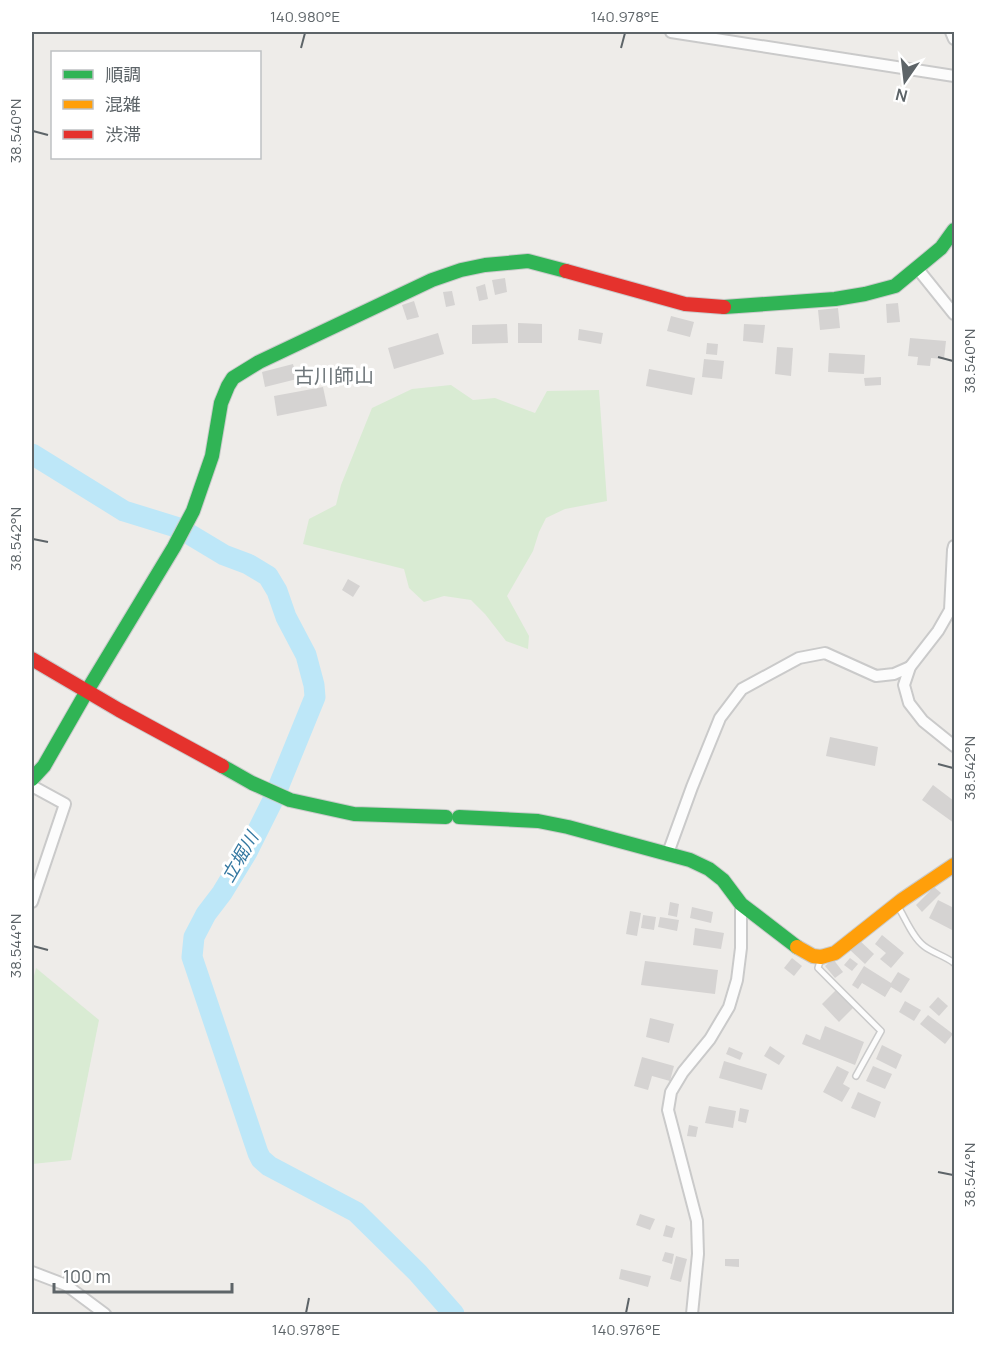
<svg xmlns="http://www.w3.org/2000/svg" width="986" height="1346" viewBox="0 0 986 1346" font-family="Manrope,'Noto Sans JP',sans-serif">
<rect width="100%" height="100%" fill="#eeece9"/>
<g fill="#d9ebd3">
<path d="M451 385 473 400 495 398 535 413 547 391 599 390 607 501 565 509 546 518 539 532 533 551 507 596 529 636 528 649 506 641 485 614 471 600 444 596 424 602 409 588 404 569 303 544 309 519 336 505 341 485 372 408 412 389Z"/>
<path d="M36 968 99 1020 71 1160 32 1164V984Z"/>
</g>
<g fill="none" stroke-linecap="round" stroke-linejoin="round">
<path stroke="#bde7f8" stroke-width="21" d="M32 454 124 511 179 528 224 555 248 564 268 576 277 591 286 617 306 655 314 685 315 697 273 800 247 852 222 893 206 914 194 937 192 957 258 1153 261 1159 269 1166 356 1212 418 1273 454 1314"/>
</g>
<g fill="#d5d3d2">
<path d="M505 278 507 292 495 295 492 280Z"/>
<path d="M485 284 488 299 479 301 476 287Z"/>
<path d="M452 291 455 305 446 307 443 292Z"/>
<path d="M414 301 419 317 407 320 402 305Z"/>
<path d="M898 303 900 322 887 323 886 304Z"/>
<path d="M838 308 840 328 820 330 818 310Z"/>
<path d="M671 316 694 322 690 337 667 331Z"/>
<path d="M518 323 542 324V343H518Z"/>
<path d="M507 324 508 343 472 344V325Z"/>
<path d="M744 324 765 325 763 343 743 341Z"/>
<path d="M579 329 603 333 601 344 578 340Z"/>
<path d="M438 333 444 354 394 369 388 348Z"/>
<path d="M910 338 946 341 944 359 931 358 930 366 917 365 918 357 908 356Z"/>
<path d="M707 343 718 344 717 355 706 354Z"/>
<path d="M777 347 793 348 791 376 775 374Z"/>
<path d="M829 353 865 355 864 374 828 372Z"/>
<path d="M704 359 724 361 722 379 702 377Z"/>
<path d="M293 364 297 379 265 387 262 372Z"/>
<path d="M649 369 695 378 692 395 646 386Z"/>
<path d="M881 377V385L865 386 864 378Z"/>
<path d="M323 387 327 406 277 416 274 396Z"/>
<path d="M348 579 360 586 353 597 342 590Z"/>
<path d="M830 737 878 747 875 766 826 756Z"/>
<path d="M933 785 954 801V823L922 800Z"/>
<path d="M934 887 941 893 922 912 916 905Z"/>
<path d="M938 900 954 908V931L929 918Z"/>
<path d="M670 902 679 904 677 917 668 915Z"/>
<path d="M692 907 713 912 711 923 690 918Z"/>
<path d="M630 911 641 913 637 936 626 934Z"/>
<path d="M643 915 656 917 654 930 641 928Z"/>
<path d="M660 917 679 920 677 931 658 927Z"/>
<path d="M695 928 724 933 721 949 693 945Z"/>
<path d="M882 935 904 953 891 968 880 959 886 953 875 944Z"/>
<path d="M858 939 874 954 865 964 849 949Z"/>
<path d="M792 958 802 966 794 976 784 968Z"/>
<path d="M850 958 858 964 852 971 844 965Z"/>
<path d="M833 959 843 972 835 978 825 966Z"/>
<path d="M645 961 718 970 715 994 641 985Z"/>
<path d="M864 966 891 983 898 972 910 979 901 993 891 987 885 997 862 983 858 989 852 985Z"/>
<path d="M837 989 854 1007 839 1022 822 1004Z"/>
<path d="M938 997 948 1006 939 1016 929 1007Z"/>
<path d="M905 1001 921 1010 914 1021 899 1012Z"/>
<path d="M928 1015 953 1034 945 1044 920 1024Z"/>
<path d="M650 1018 674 1024 669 1043 646 1037Z"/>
<path d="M825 1026 864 1042 855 1065 802 1044 806 1034 820 1040Z"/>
<path d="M882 1045 902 1055 896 1069 876 1059Z"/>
<path d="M770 1046 785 1056 779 1065 764 1056Z"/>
<path d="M729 1047 743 1053 740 1060 726 1054Z"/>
<path d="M642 1057 674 1066 670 1081 652 1076 648 1090 634 1086Z"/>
<path d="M724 1061 767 1074 762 1090 719 1078Z"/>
<path d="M837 1066 849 1072 843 1084 850 1088 842 1102 823 1092Z"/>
<path d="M873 1066 892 1074 885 1089 866 1081Z"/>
<path d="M858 1092 881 1102 875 1118 851 1108Z"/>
<path d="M709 1106 736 1111 733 1128 705 1123Z"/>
<path d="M740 1108 749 1110 746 1123 738 1121Z"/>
<path d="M689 1125 698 1127 696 1137 687 1136Z"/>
<path d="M640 1214 655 1219 650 1230 636 1225Z"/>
<path d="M666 1225 675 1228 672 1238 663 1236Z"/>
<path d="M665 1252 674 1254 672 1264 662 1261Z"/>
<path d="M676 1256 687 1259 681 1282 670 1279Z"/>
<path d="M725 1259H739V1267L725 1266Z"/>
<path d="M621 1269 651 1276 648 1287 619 1279Z"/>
</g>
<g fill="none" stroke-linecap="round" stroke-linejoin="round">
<defs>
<g id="lane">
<path d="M897 905C905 917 912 937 924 946 933 953 945 956 954 963"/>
<path d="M821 958 818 968 881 1031 856 1076"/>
</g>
<g id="street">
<path d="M671 32 954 76"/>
<path d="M951 32 954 39"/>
<path d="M917 268 954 314"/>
<path d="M954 546 953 550 950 610 938 631 910 667 904 685 909 703 923 721 954 746"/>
<path d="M32 786 65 804 32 902"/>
<path d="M668 853 692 787 720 718 742 689 799 658 825 653 876 676 894 674 910 667"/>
<path d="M32 1272 66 1285 105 1314"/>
<path d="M692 1314 698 1254 697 1221 668 1110 671 1092 683 1072 710 1039 729 1007 737 980 741 948V904"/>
</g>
<g id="fast">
<path d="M724 307 835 299 865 294 895 286 941 248 954 230"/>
<path d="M222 766 252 783 290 800 354 814 446 817"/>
<path d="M32 779 44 766 87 691 174 547 193 511 212 456 221 403 228 386 233 378 259 362 432 280 461 270 485 265 528 261 566 271"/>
<path d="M459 817 538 821 568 827 690 860 709 869 723 880 741 904 797 947"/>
</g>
<path id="slow" d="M797 947 813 956 821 957 835 953 902 900 954 865"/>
<g id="jam">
<path d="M566 271 685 304 724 307"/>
<path d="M32 659 119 710 222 766"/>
</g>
</defs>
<use href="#lane" stroke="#cacaca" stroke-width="8"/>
<use href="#street" stroke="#cacaca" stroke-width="14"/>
<use href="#fast" stroke="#cacbcb" stroke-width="16"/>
<use href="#slow" stroke="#cacbcb" stroke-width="16"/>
<use href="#jam" stroke="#cacbcb" stroke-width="16"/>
<use href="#lane" stroke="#fcfcfc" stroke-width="5"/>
<use href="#street" stroke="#fcfcfc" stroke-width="10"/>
<use href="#fast" stroke="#30b455" stroke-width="14"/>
<use href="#slow" stroke="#ff9f0a" stroke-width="14"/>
<use href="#jam" stroke="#e5322d" stroke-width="14"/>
</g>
<path fill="none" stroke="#5d6468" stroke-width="2" d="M301 48 305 33M621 48 625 33M33 131 48 135M938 357 953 361M33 539 48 542M938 764 953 768M33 946 48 950M938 1172 953 1175M306 1313 309 1298M626 1313 629 1298"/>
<g text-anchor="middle" stroke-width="6" stroke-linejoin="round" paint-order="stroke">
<g font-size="18" font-style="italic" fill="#3377a0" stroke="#fff">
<text transform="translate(240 857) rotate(-60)" y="6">立堀川</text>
</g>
<g font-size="20" fill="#6e767a" stroke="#fff">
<text x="334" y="383">古川師山</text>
</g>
</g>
<rect width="986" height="1346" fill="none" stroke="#ffffff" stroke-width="66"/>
<rect x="51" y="51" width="210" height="108" fill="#ffffff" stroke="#bec1c3" stroke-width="1.5"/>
<rect x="63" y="70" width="30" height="9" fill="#30b455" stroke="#bec1c3" stroke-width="1.5"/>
<text x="105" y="81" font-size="18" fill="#5d6468">順調</text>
<rect x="63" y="100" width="30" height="9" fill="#ff9f0a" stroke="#bec1c3" stroke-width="1.5"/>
<text x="105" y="111" font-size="18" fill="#5d6468">混雑</text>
<rect x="63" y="130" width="30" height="9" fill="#e5322d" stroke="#bec1c3" stroke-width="1.5"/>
<text x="105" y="141" font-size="18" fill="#5d6468">渋滞</text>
<g transform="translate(905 81) rotate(194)" stroke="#ffffff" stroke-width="4.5" paint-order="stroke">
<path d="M0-4.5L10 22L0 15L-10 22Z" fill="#5d6468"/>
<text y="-9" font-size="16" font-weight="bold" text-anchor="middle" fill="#5d6468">N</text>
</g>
<path d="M54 1283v9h178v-9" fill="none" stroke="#5d6468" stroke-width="3"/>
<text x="63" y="1283" font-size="18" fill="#5d6468" stroke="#ffffff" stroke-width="4.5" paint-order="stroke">100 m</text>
<rect x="33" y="33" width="920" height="1280" fill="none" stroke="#5d6468" stroke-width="2"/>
<g font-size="15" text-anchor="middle" fill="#5d6468">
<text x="305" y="22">140.980°E</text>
<text x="625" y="22">140.978°E</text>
<text transform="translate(16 131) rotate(-90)" y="5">38.540°N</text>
<text transform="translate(970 361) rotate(-90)" y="5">38.540°N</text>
<text transform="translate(16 539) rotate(-90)" y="5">38.542°N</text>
<text transform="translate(970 768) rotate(-90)" y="5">38.542°N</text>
<text transform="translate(16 946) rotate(-90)" y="5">38.544°N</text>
<text transform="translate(970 1175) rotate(-90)" y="5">38.544°N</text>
<text x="306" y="1335">140.978°E</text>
<text x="626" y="1335">140.976°E</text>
</g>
</svg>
